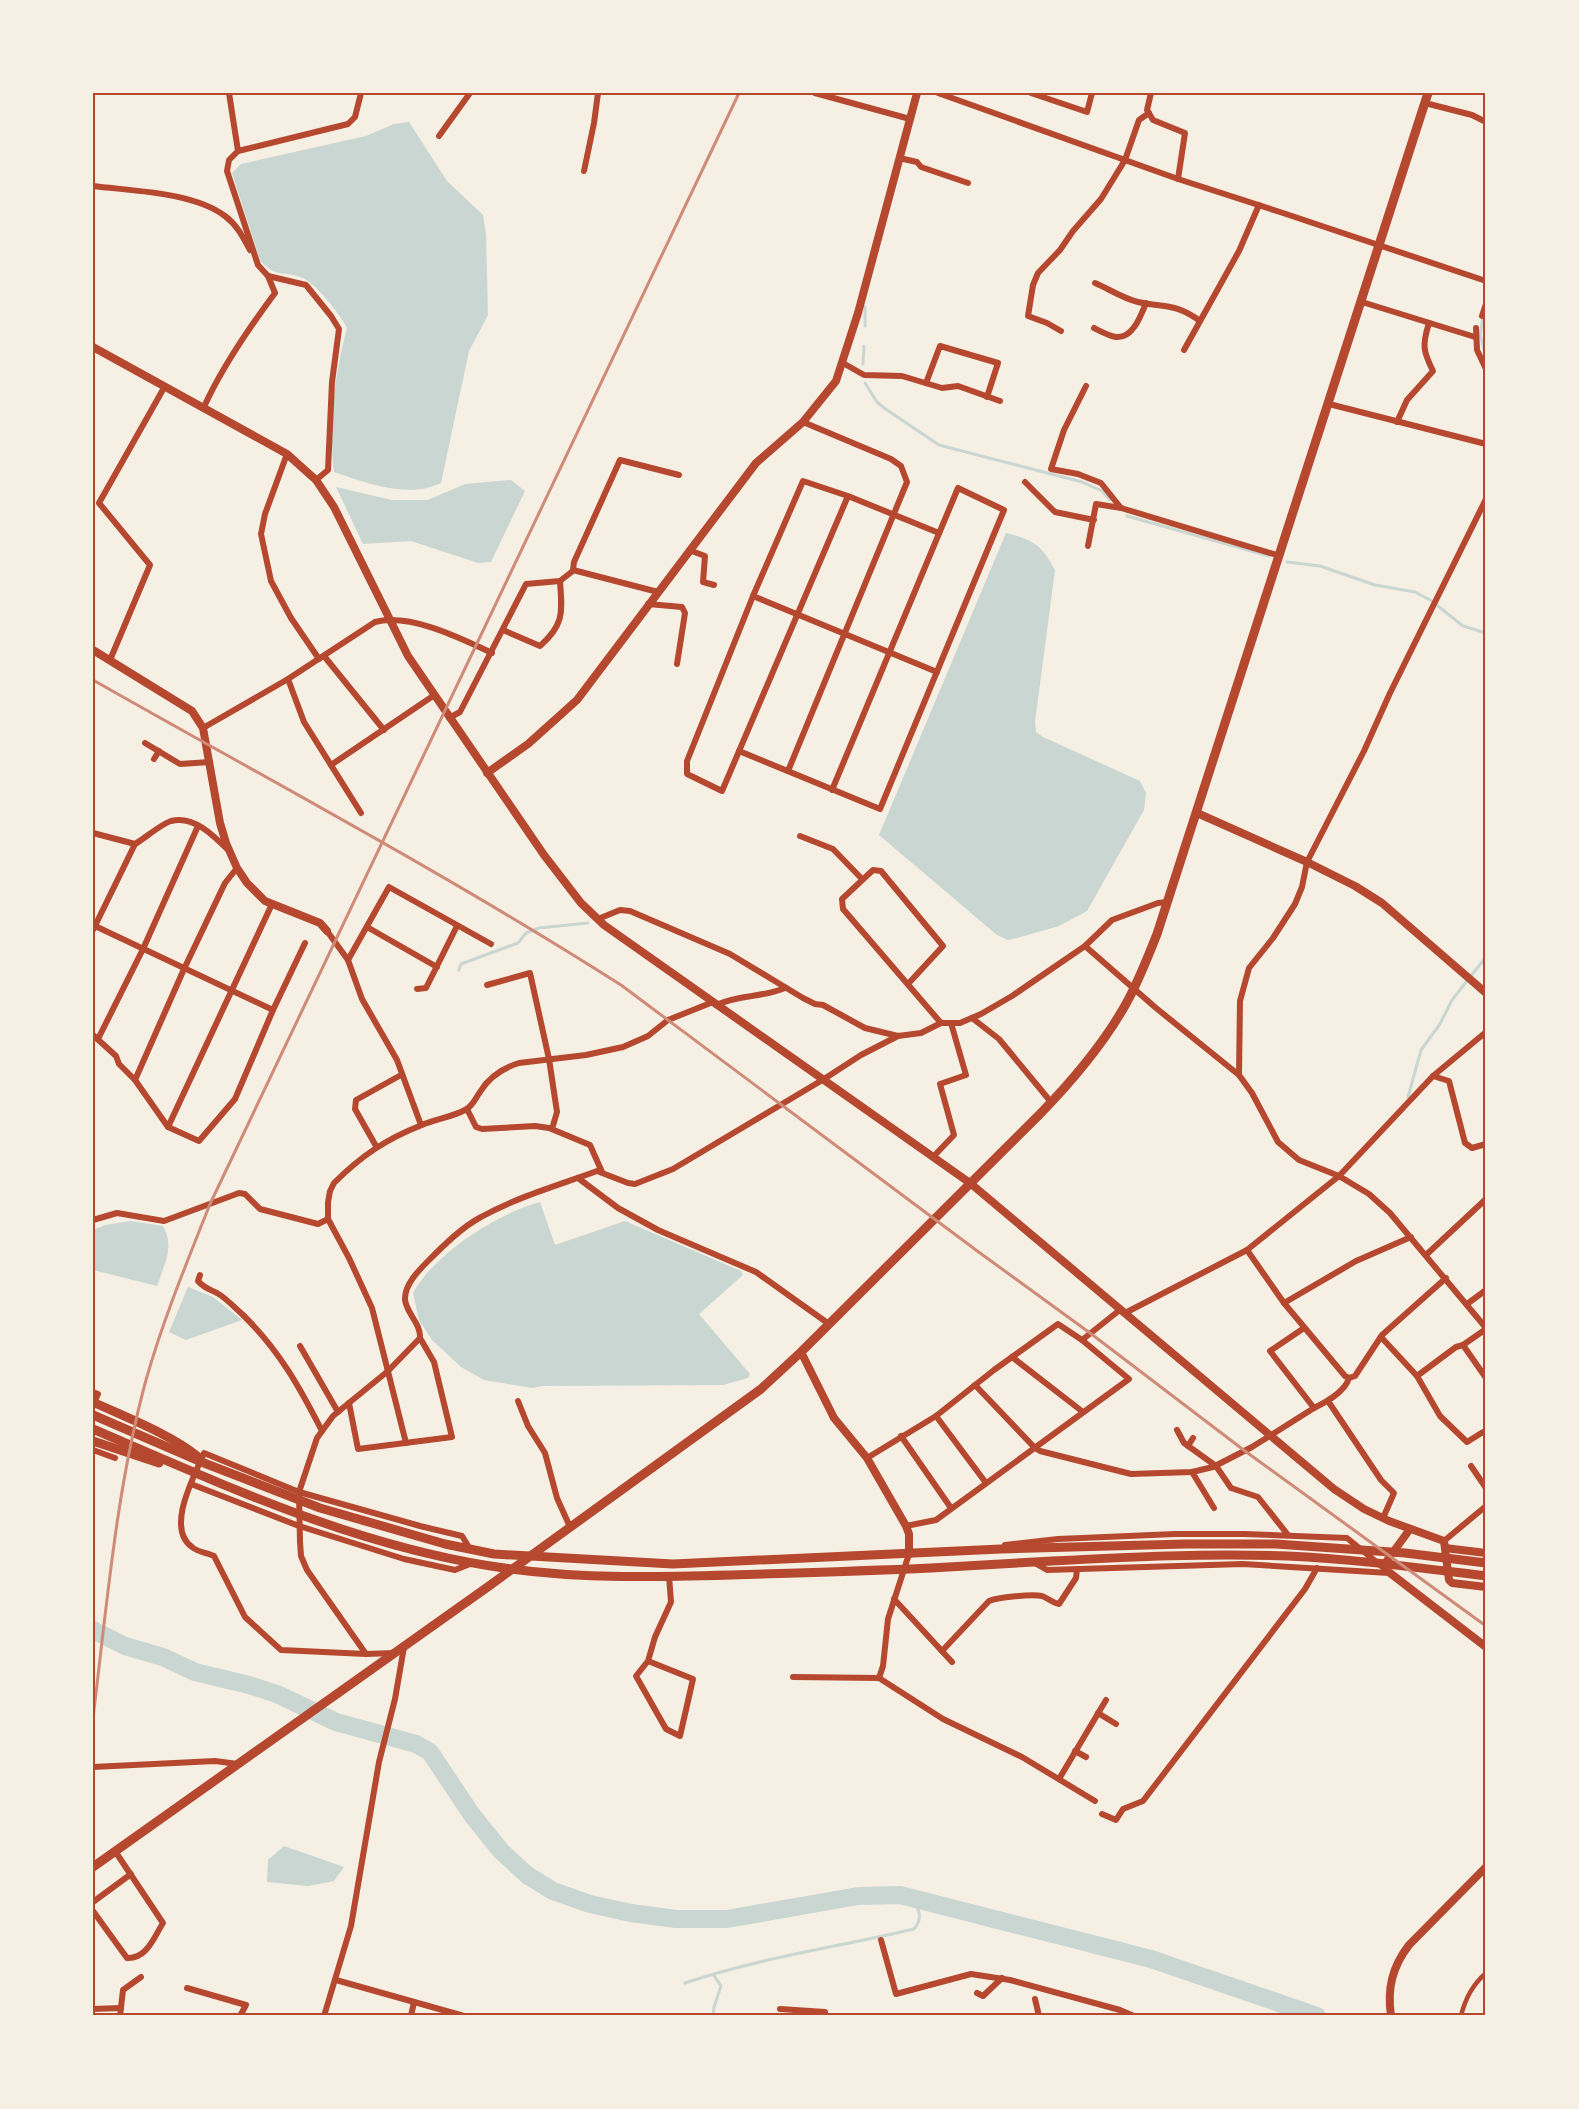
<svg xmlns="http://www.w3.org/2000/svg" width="1579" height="2109" viewBox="0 0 1579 2109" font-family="Helvetica,sans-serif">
<rect width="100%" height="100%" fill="#f6efe4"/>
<g fill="#c9d6d2">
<path d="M409 122 447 181 483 215 486 234 488 315 469 351 441 483C408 499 366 483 334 472 328 424 335 374 347 328 339 313 318 286 303 278 284 270 276 279 260 260L232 173 241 164 366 136 394 124Z"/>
<path d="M511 480 525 491 491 562 478 563 411 541 363 544 336 487 392 500H428L465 484Z"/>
<path d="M1006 533C1033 540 1041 544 1055 570L1035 722 1036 732 1043 737 1140 781 1146 793 1144 810 1087 911 1059 926 1017 938 1008 940 997 935 879 835Z"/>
<path d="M540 1202 555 1245 625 1221 741 1271 743 1275 699 1314 750 1374 748 1378 723 1385 542 1386 532 1388 484 1380 461 1367 432 1340 419 1320 413 1293C434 1254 498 1213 540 1202Z"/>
<path d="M131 1221 163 1226C175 1247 164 1265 157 1286L93 1270V1230L105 1225Z"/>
<path d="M188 1287 213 1297 242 1320 186 1340 169 1332Z"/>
<path d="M284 1846 344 1867 334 1881 308 1886 267 1882 268 1860Z"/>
</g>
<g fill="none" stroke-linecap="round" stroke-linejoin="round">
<g stroke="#c9d6d2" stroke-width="3">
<path d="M1483 317 1480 335 1486 356"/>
<path d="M865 326V307"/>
<path d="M863 364 864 346"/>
<path d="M865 383 877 402 884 408 939 445 1082 482 1102 491 1110 500"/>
<path d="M1127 516 1269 556"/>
<path d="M1287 562 1320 566 1375 585 1415 592 1432 601"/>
<path d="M1438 606 1463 626 1486 633"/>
<path d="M459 970 461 964 518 943 526 933 539 928 588 923"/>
<path d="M1408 1097 1421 1050 1440 1024 1452 1000 1486 957"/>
<path d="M713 1974 721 1986 714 2007 713 2016"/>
<path d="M685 1983C759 1958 838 1947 914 1929 923 1919 919 1910 914 1899"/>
</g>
<path stroke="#c9d6d2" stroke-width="18" d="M93 1630 125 1646 163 1657 195 1672 249 1685 277 1694 336 1722 416 1744 430 1752 472 1815 501 1851 527 1875 553 1891 590 1904 631 1913 676 1919H727L858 1896 900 1895 1151 1959 1317 2016"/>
<path stroke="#b5482f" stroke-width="4.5" d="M1461 2016C1465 1999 1472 1985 1486 1973"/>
<g stroke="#b5482f" stroke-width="6">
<path d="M815 93 910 119"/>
<path d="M938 93 1178 179 1283 213 1486 281"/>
<path d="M1031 93 1087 112 1092 93"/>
<path d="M1151 93 1147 110 1153 120 1185 133 1178 179"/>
<path d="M1425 103 1472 115 1486 122"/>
<path d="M439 136 470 93"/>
<path d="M238 151 348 124 355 117 361 93"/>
<path d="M899 158 917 162 921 167 968 183"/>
<path d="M584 171 594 123 598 93"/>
<path d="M93 186C132 191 193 192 225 216 237 225 243 237 250 250"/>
<path d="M268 276 306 285 331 316 339 329 332 382 328 470 316 480"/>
<path d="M1095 283C1109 289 1124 299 1138 302 1165 308 1176 303 1200 321"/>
<path d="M1362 302 1475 337"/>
<path d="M1482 316 1486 304"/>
<path d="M1094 328C1100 331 1109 336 1116 337 1133 339 1141 315 1146 303"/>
<path d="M1476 328 1477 350 1486 369"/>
<path d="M1061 331 1047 323 1028 316 1033 285 1038 273 1060 250 1073 231 1101 199 1125 160 1139 120 1149 113"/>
<path d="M1184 350 1239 251 1259 205"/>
<path d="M843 363 864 375 902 376 942 388 958 386 1000 401"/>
<path d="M926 383 940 346 998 363 987 397"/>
<path d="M1086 386 1064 430 1051 469 1078 474 1101 483 1121 508 1280 556"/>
<path d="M1329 404 1486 444"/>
<path d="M204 407C222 367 249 328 275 293L268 276 258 265 227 171 229 160 238 151 229 93"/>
<path d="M1397 422 1407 400 1433 371C1423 351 1422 345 1429 323"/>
<path d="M287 454 265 514 261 534 271 581 291 618 319 659"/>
<path d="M1025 482 1055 512 1094 520"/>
<path d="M848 496 722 791 687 774V761L753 596 803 481 848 496 939 533"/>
<path d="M1088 546 1096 504 1121 508"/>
<path d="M689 550 705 556 703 582 714 585"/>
<path d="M658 592 573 570 574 562 620 460 679 475"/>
<path d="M753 596 937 672"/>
<path d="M648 604 682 607 685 613 677 664"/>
<path d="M503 630 540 646C565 624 562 611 560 581"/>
<path d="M324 656 384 730"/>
<path d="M110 660 150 565 99 503 165 386"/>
<path d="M288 679 304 722 361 813"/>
<path d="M449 718 460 712 526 584 560 581 574 570"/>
<path d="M203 728 288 679 375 622C410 613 460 638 492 653"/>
<path d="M145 743 180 764 210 762"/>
<path d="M739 751 880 809 1004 510 958 488 832 790"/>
<path d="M154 759 159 751"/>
<path d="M331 765 433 696"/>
<path d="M788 771 907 482 901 466 891 459 803 422"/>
<path d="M93 833 135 844C144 839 161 824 171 821 193 815 213 835 227 849"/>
<path d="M800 836 833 849 862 879"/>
<path d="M598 919 620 910 630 911 730 954 803 998 815 1004 823 1005 865 1028 898 1036 921 1033 941 1023H960L981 1014 1012 996 1085 946 1112 920 1158 903 1168 902"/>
<path d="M95 926 273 1010"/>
<path d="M367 927 437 967"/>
<path d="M93 930 135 844"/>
<path d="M327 931 348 960 362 999 397 1060 421 1125"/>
<path d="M1085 946 1156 1008 1239 1075 1252 1093 1278 1142 1299 1160 1339 1176 1369 1194 1390 1213 1486 1328"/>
<path d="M348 960 389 887 491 944"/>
<path d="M908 984 943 946 881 871 873 870 842 899 843 909 941 1023"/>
<path d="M487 985 530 973 549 1059 557 1112 552 1129"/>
<path d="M417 989 426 988 457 926"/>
<path d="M716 1005C741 994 761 998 785 988"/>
<path d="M972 1018 999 1039 1051 1102"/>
<path d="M93 1035 116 1056 119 1064 135 1080 168 1127 199 1141 235 1099 273 1010 305 943"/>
<path d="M98 1039 143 949 198 826"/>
<path d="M1239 1075 1240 1001 1249 968 1273 938 1295 904 1302 887 1307 862 1364 751 1390 693 1486 499"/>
<path d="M1433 1076 1449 1081 1465 1143 1472 1148 1486 1144"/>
<path d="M135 1080 184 969 225 883 237 868"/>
<path d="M467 1109 476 1127 482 1129 535 1126 549 1128 590 1145 602 1172"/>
<path d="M168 1127 272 904"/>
<path d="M376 1146 355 1109 356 1100 401 1075"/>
<path d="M933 1157 954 1135 940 1084 966 1075 951 1023"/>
<path d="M578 1178 618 1208 658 1230 756 1272 829 1324"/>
<path d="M93 1220 117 1213 164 1221 239 1193 245 1194 260 1209 318 1224 328 1219"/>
<path d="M1247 1250 1284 1303 1345 1376 1349 1378 1355 1376 1382 1335 1446 1278"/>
<path d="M1426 1255 1486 1199"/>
<path d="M200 1275 198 1281C204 1288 209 1289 217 1293 226 1298 234 1307 242 1314 279 1350 299 1386 322 1431"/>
<path d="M1284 1303 1356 1261 1411 1237"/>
<path d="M1467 1304 1486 1290"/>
<path d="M1125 1313 1247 1250 1339 1176 1433 1076 1486 1032"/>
<path d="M1486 1329 1463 1345 1486 1378"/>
<path d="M1381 1337 1417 1376 1456 1347 1463 1345"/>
<path d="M1082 1340 1121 1309"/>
<path d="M300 1346 338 1412"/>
<path d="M1012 1357 1083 1412"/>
<path d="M1417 1376 1440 1416 1467 1442 1483 1432 1486 1435"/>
<path d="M975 1385 1035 1448 1040 1451 1131 1474 1192 1472 1213 1467 1252 1447 1314 1408 1270 1351 1304 1328"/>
<path d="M93 1392 98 1394 93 1405"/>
<path d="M518 1401 528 1426 545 1453 557 1498 570 1527"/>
<path d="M1328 1401 1381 1480 1394 1493 1383 1518"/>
<path d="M349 1403 358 1449 452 1437 434 1362 420 1338"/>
<path d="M1314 1408C1326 1402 1345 1392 1349 1378"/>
<path d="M936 1416 986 1483"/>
<path d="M1177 1430 1184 1443 1216 1466 1231 1488 1258 1497 1288 1535"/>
<path d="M901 1436 951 1508"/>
<path d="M406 1443 372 1308 349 1258 328 1219V1202L330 1191 334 1183C361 1156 386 1139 422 1125 436 1119 452 1117 465 1110 473 1106 475 1099 480 1092 489 1077 503 1068 519 1063L586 1055 623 1047 648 1036 668 1020 713 1002"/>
<path d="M1188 1446 1193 1438"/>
<path d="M93 1450 115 1458"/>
<path d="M867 1458 936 1416 994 1370 1058 1324 1082 1340 1129 1379 936 1520 906 1526"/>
<path d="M1471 1466 1486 1488"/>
<path d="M1192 1472 1214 1508"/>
<path d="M191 1484 299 1526 404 1559 455 1570 470 1564"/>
<path d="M1444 1541 1486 1506"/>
<path d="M1005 1545 1058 1539 1175 1534H1244L1347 1538 1390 1573"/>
<path d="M470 1549 462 1536 420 1526 299 1492 317 1438 333 1416 388 1371 420 1338C421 1324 407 1314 405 1300 404 1285 419 1270 428 1261 443 1246 462 1227 481 1217 517 1197 559 1185 597 1171L628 1183 635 1184 673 1169 824 1079 861 1055 898 1036"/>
<path d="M1033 1562 1047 1570 1243 1564 1389 1573"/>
<path d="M894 1599 952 1662"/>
<path d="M942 1651 989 1601C998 1597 1032 1594 1042 1596 1048 1598 1052 1603 1059 1604L1076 1578 1077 1569"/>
<path d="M366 1654 307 1570 301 1556 300 1542 299 1492 204 1453C195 1475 165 1528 192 1547 197 1552 208 1553 214 1556L245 1617 281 1650 366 1654 394 1653"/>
<path d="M648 1661 693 1679 680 1736 666 1729 636 1676 648 1661 655 1637 671 1602 669 1576"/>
<path d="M793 1677 879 1678 943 1719 1022 1757 1095 1801"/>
<path d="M879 1678 883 1666 888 1619 909 1554"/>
<path d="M1098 1713 1116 1724"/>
<path d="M1075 1751 1086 1757"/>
<path d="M93 1767 215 1761 238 1764"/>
<path d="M1059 1779 1106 1700"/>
<path d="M1102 1814 1116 1820 1123 1809 1143 1801 1305 1589 1317 1568"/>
<path d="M93 1902 131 1874"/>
<path d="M93 1911 127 1958C147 1959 154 1937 163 1923L115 1851"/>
<path d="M881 1940 896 1994 971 1974 1010 1980 1120 2010 1134 2016"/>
<path d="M336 1980 464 2016"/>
<path d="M187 1988 246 2005 240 2016"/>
<path d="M977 1993 983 1996 1002 1978"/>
<path d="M1035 1999 1039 2016"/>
<path d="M93 2009 121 2008"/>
<path d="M780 2009 825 2012V2016"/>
<path d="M120 2016 123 1990 141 1977"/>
<path d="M324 2016 351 1926 379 1762 395 1699 404 1647"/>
<path d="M411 2016 414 2002"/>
</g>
<g stroke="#b5482f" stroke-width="8">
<path d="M93 347 287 454 316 480 334 507 408 656 544 855 581 903 604 925 970 1183 1334 1489 1364 1509 1389 1521 1444 1541 1449 1580 1452 1583 1486 1587"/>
<path d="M93 650 192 711 203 728 220 823 226 843 237 868 247 883 265 901 320 923 327 931"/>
<path d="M487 773 528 744 577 700 756 463 803 422 836 381 858 313 917 93"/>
<path d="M1197 813 1307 862 1355 886 1382 903 1486 993"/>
<path d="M801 1352 834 1418 867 1458 906 1526 909 1534V1554"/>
<path d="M1445 1548 1486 1553"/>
<path d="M1383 1566 1410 1529"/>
<path d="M1390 1573 1486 1647"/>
<path d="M1391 2016C1387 1989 1392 1967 1409 1945L1486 1867"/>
</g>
<g stroke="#b5482f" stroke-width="9">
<path d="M93 1402C125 1417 170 1434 197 1456"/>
<path d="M93 1415 204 1463 320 1508 445 1544 494 1554 673 1564 1001 1549 1185 1544H1276L1405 1553 1486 1563"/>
<path d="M93 1429C228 1487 364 1550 511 1569 584 1579 658 1577 731 1575 798 1573 864 1571 931 1568 971 1566 1012 1563 1052 1561 1130 1557 1209 1553 1287 1556 1354 1559 1420 1568 1486 1576"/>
<path d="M93 1441 159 1463"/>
<path d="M93 1867 489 1586 761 1389 801 1352 1040 1114C1073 1080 1104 1044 1127 1002 1139 980 1148 957 1157 934L1428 93"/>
</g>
<g stroke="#cf8b77" stroke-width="3">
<path d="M93 680C269 780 450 876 621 985L980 1253 1090 1333 1245 1451 1486 1626"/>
<path d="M93 1718C107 1605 116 1490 146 1380 163 1320 187 1262 210 1204L739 93"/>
</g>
</g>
<rect width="1579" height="2109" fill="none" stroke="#f6efe4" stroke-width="189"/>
<rect x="94" y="94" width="1390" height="1920" fill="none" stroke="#b5482f" stroke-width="2"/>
</svg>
